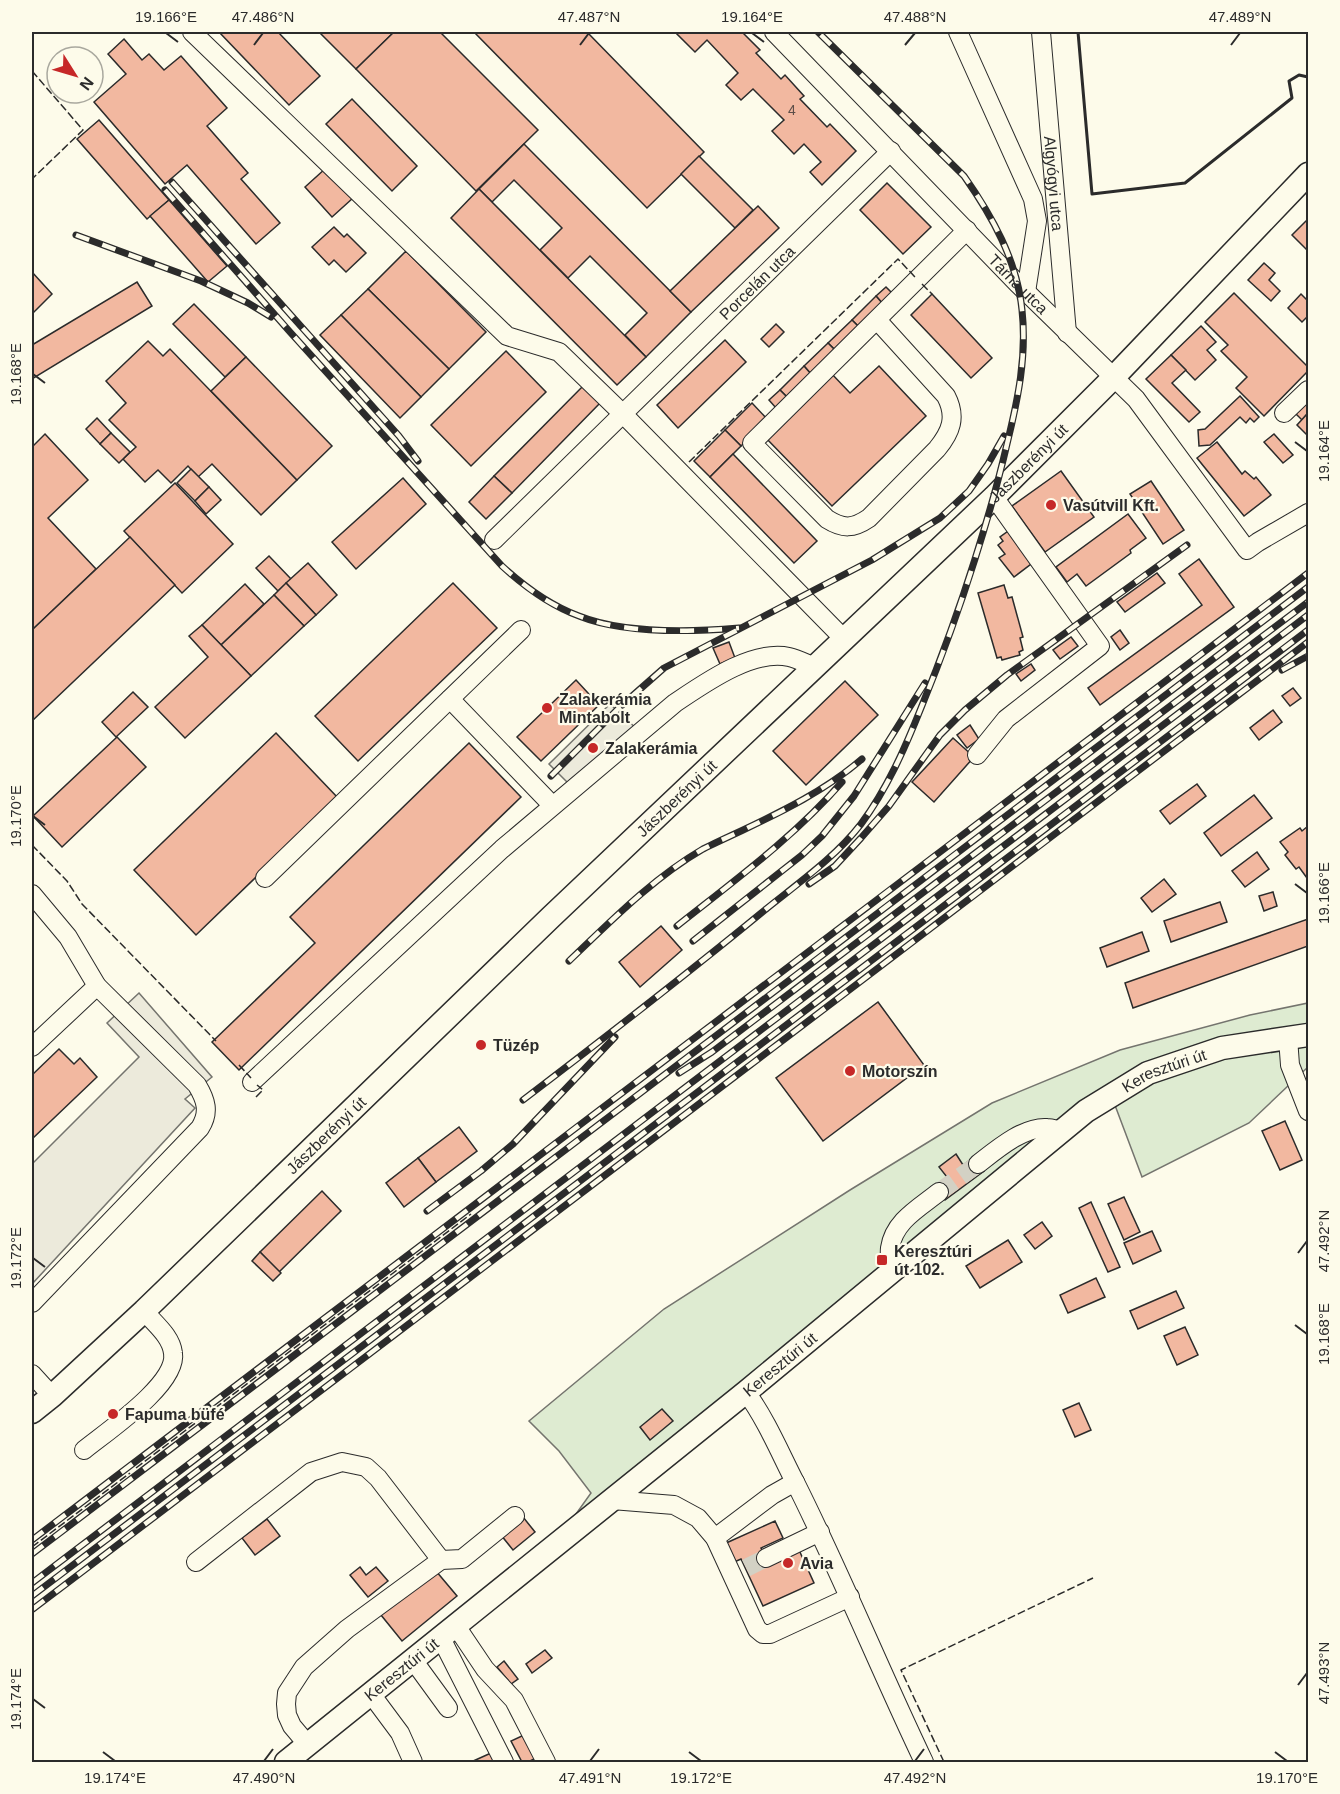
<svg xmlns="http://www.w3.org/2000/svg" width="1340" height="1794" viewBox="0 0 1340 1794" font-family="Helvetica,sans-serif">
<rect width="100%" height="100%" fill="#fdfbea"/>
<path fill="#deebd1" stroke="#74746e" stroke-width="1.5" d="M1308 1003V1067L1249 1123 1142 1177 1113 1100 566 1528 591 1493 559 1451 529 1421 664 1309 850 1190 992 1103 1120 1050 1250 1015Z"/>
<g fill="#eceadb" stroke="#74746e" stroke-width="1.5">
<path d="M610 704 640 732 573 788 549 764Z"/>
<path d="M139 993 212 1077 185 1099 195 1108 32 1284V1164L139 1057 107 1023Z"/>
</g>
<g fill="#f2b8a0" stroke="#2b2b2b" stroke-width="1.5">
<path d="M219 32H278L320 76 289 105Z"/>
<path d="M319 32H394L356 69Z"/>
<path d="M394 32H440L538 130 476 191 356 69Z"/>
<path d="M474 32H587L704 152 647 208Z"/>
<path d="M680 32H742L760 50 756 53 781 79 785 75 804 96 800 99 827 127 830 124 856 151 822 185 810 172 821 162 804 144 794 154 772 131 784 120 753 89 741 100 726 85 738 73 707 40 695 52 677 34Z"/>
<path d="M124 39 142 60 149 54 164 70 181 56 227 108 207 126 248 173 241 179 280 223 256 244 187 165 165 184 94 102 126 74 108 54Z"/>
<path d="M352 99 417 166 392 191 326 124Z"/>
<path d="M99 120 169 200 147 219 77 139Z"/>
<path d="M524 144 691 312 646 357 625 335 647 313 590 256 568 278 540 250 562 228 514 180 492 202 479 189Z"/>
<path d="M699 156 753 210 735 228 681 174Z"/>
<path d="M326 168 353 198 332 217 305 187Z"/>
<path d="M887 183 931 227 903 254 860 210Z"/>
<path d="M479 189 646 357 617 385 451 218Z"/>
<path d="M169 200 227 266 208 282 150 216Z"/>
<path d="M758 206 779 228 691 312 670 291Z"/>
<path d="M1308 219V247L1306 249 1292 235Z"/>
<path d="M334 227 344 237 347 234 366 253 346 272 334 260 329 265 312 247Z"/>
<path d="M406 251 486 332 449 369 368 289Z"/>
<path d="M1264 263 1275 273 1269 280 1280 291 1271 301 1248 280Z"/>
<path d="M32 272 52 294 32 314Z"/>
<path d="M137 282 152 306 32 379V345Z"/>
<path d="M886 287 893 294 883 304 876 296Z"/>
<path d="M368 289 449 369 421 397 341 315Z"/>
<path d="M1234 293 1308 367V371L1264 416 1236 388 1247 377 1221 351 1228 345 1205 322Z"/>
<path d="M932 294 992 358 971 378 911 315Z"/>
<path d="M1301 294 1308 301V316L1302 322 1288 308Z"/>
<path d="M876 296 883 304 859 327 852 320Z"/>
<path d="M194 304 246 357 225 377 173 324Z"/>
<path d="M341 315 421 397 400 418 320 335Z"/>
<path d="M852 320 859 327 835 350 828 343Z"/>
<path d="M776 324 784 332 769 347 761 339Z"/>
<path d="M1201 326 1216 342 1207 350 1216 360 1195 380 1171 355Z"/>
<path d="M725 340 746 362 678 428 657 405Z"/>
<path d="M148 341 163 356 170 349 297 480 261 515 212 464 198 477 188 466 171 483 158 470 145 482 123 459 136 447 109 420 126 403 106 381Z"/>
<path d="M828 343 835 350 811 374 804 366Z"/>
<path d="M506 351 546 392 471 466 431 425Z"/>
<path d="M1171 355 1186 370 1172 383 1200 412 1189 422 1146 379Z"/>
<path d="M246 357 332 446 297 480 211 391Z"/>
<path d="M804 366 811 374 787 397 780 390Z"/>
<path d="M879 366 926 416 832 506 765 437 831 373 850 393Z"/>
<path d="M584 385 601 402 512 493 494 476Z"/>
<path d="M780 390 787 397 776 408 769 400Z"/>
<path d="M1240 396 1259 417 1254 422 1250 418 1246 423 1240 417 1210 445 1199 446 1198 430 1205 429Z"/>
<path d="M1308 398V413L1302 420 1295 413Z"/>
<path d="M752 403 768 420 741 446 725 430Z"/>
<path d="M1308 413V436L1297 425Z"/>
<path d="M97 418 111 433 100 444 86 429Z"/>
<path d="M725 430 741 446 710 477 694 461Z"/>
<path d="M111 433 130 452 119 463 100 444Z"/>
<path d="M45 434 88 480 48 518 96 569 32 630V447Z"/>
<path d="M1274 434 1293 455 1283 463 1264 442Z"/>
<path d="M1217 442 1242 474 1245 471 1254 479 1256 477 1271 495 1244 516 1197 458Z"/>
<path d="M733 454 817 541 794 563 710 477Z"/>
<path d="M191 469 209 487 195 501 177 483Z"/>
<path d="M1061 471 1094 517 1045 552 1012 506Z"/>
<path d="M494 476 512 493 486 519 469 502Z"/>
<path d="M403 478 426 504 356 569 332 542Z"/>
<path d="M1151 481 1184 530 1163 544 1130 494Z"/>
<path d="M175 483 233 544 182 593 124 531Z"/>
<path d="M209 487 221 500 206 514 195 501Z"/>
<path d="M1128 514 1146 538 1130 550 1131 553 1086 586 1077 574 1067 582 1056 567Z"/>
<path d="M1011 529 1035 561 1014 577 999 558 1005 554 998 545 1003 541 1000 537Z"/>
<path d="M130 537 175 585 32 721V630Z"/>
<path d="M269 556 291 579 278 591 256 568Z"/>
<path d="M1199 559 1234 607 1100 705 1088 688 1202 605 1179 574Z"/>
<path d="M308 563 337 595 316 615 286 583Z"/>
<path d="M1157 573 1165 583 1125 612 1117 602Z"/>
<path d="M286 583 316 615 304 626 274 595Z"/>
<path d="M453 583 497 628 358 761 315 716Z"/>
<path d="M245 584 264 604 221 645 202 625Z"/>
<path d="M1004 585 1008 598 1012 597 1023 637 1020 638 1023 650 1019 652 1020 655 1002 660 1001 657 997 658 978 593Z"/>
<path d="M274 595 304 626 251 676 221 645Z"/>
<path d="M202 625 251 676 185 738 155 707 208 657 189 636Z"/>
<path d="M1120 630 1129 643 1120 650 1111 637Z"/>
<path d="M1071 637 1078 646 1060 659 1053 650Z"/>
<path d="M729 642 735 658 720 664 713 648Z"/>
<path d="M1031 664 1035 670 1021 681 1016 674Z"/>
<path d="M576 680 599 705 541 761 517 737Z"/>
<path d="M845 681 878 715 806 785 773 751Z"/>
<path d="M1293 688 1301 698 1290 706 1282 696Z"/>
<path d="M133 692 148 707 116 737 102 722Z"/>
<path d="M1273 710 1282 722 1259 740 1250 728Z"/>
<path d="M970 725 979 739 967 748 957 735Z"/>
<path d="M276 733 338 798 196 935 134 870Z"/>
<path d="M117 737 146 767 62 847 33 816Z"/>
<path d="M953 738 974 757 934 802 912 782Z"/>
<path d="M469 743 521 797 239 1070 212 1042 315 943 290 917Z"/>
<path d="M1197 784 1206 796 1170 824 1160 811Z"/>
<path d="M1254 795 1272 818 1221 856 1204 833Z"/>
<path d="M1308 826V877L1307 878 1299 867 1296 869 1285 855 1288 852 1280 842 1300 828 1302 831Z"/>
<path d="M1257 852 1269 869 1245 887 1232 871Z"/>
<path d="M1164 879 1176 894 1152 912 1141 898Z"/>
<path d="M1273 892 1277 906 1264 911 1259 896Z"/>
<path d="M1220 902 1227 922 1171 942 1164 921Z"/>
<path d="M1308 919V946L1133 1008 1125 983Z"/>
<path d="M661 926 682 950 640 987 619 962Z"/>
<path d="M1142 932 1149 951 1107 967 1100 948Z"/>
<path d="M878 1002 924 1065 823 1141 776 1078Z"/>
<path d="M59 1049 74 1064 80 1058 97 1077 32 1139V1075Z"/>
<path d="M1285 1121 1302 1160 1280 1170 1262 1131Z"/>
<path d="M459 1127 477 1151 436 1182 418 1158Z"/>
<path d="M956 1154 963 1165 974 1157 984 1171 945 1200 935 1186 947 1177 939 1167Z"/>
<path d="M418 1158 436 1182 404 1207 386 1183Z"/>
<path d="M322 1191 341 1211 279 1272 260 1252Z"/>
<path d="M1124 1197 1140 1232 1124 1240 1108 1204Z"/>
<path d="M1091 1202 1120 1267 1108 1272 1079 1208Z"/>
<path d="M1042 1222 1052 1236 1035 1249 1024 1235Z"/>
<path d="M1152 1231 1161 1251 1133 1264 1124 1243Z"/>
<path d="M1008 1240 1022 1262 980 1288 966 1266Z"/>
<path d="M260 1252 281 1273 273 1281 252 1261Z"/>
<path d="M1096 1278 1105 1297 1068 1313 1060 1295Z"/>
<path d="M1176 1291 1184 1308 1138 1329 1130 1311Z"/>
<path d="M1185 1327 1198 1355 1177 1365 1164 1336Z"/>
<path d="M1079 1403 1091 1430 1075 1437 1063 1410Z"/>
<path d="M662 1409 673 1421 650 1440 640 1427Z"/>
<path d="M523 1517 535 1532 513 1550 501 1535Z"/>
<path d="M267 1519 280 1536 255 1555 242 1538Z"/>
<path d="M775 1521 783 1538 761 1548 769 1564 799 1550 814 1583 763 1606 741 1559 732 1563 724 1544Z"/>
<path d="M360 1567 366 1575 376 1567 388 1581 368 1597 350 1575Z"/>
<path d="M436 1571 457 1596 402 1641 381 1615Z"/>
<path d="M545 1650 552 1658 532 1673 526 1664Z"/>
<path d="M504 1661 518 1679 511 1684 497 1667Z"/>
<path d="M524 1735 536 1758 528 1762H522L511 1741Z"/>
<path d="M491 1753 496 1762H471Z"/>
</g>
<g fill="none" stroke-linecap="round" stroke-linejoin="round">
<g stroke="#d3d1c4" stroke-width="18" stroke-dasharray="18 9" stroke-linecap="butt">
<path d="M939 1192 978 1164"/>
<path d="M746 1568 766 1558"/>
</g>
<defs>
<g id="minor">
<path d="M192 32 507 336 559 352 623 414 845 640"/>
<path id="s1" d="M774 32 1017 283 1136 399 1247 550 1258 542 1308 513"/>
<path d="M958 32 1033 199 1037 221 1026 292"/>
<path id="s2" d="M1041 32 1067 333"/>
<path d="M877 320 946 396C957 417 951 432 937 449L869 518C853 529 843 529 827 519L752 443 967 230"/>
<path d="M1284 413 1308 390"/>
<path id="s3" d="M494 540 891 151"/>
<path d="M450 699 552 805"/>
<path d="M977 755 1006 719 1100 646 994 497"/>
<path d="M265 878 521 630"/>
<path d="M32 894 68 937 97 986 197 1085C206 1100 210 1112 200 1128L32 1303"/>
<path d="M1288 1038 1290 1065 1308 1111"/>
<path d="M32 1047 97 986"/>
<path d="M252 1082 502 849 675 703C705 683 752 649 789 657 798 659 807 664 815 667"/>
<path d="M978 1164C996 1150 1024 1126 1047 1128 1052 1128 1057 1130 1062 1131"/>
<path d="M891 1272C891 1265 889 1256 890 1248 894 1221 919 1208 939 1192"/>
<path d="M32 1374 52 1396"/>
<path d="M746 1392C767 1421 780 1453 796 1484 842 1576 880 1670 924 1762"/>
<path d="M84 1450C106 1432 178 1384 173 1353 171 1336 155 1324 144 1311"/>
<path d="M612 1500 674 1505 698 1518 715 1538 757 1629 763 1634H770L850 1597"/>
<path d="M715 1538 772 1495 795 1482"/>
<path d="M766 1558 820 1532"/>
<path d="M196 1562 311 1472 342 1462 366 1467 378 1478 441 1560"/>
<path d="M456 1626 485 1669 514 1700 546 1762"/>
<path d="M441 1638 504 1762"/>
<path d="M413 1660 448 1708"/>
<path d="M371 1694 400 1733 413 1762"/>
<path d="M308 1745 292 1726 287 1715 286 1704 287 1693 304 1667 347 1629 441 1560 462 1559 515 1516"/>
</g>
<g id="major">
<path id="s4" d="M32 1412 52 1396 144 1311 551 917 994 497 1114 377 1308 174"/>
<path id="s5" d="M286 1762 746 1392 1086 1111 1148 1073 1222 1048 1308 1035"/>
</g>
</defs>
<use href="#minor" stroke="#2b2b2b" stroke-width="20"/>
<use href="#major" stroke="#2b2b2b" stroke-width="25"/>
<use href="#minor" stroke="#fdfbea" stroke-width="18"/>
<use href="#major" stroke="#fdfbea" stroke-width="22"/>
<defs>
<g id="rail">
<path d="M172 182 399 436 418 461"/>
<path d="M165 190 290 332 502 566C525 587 549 605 579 616 624 634 690 632 739 628"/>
<path d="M76 235 201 281 248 303 271 317"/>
<path d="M1282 670 1308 656"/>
<path d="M551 776 622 705 664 668 872 560 940 518 969 491 988 464 1004 436"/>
<path d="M809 884 835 866 861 838 889 806 940 735 965 710 1007 675 1187 545"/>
<path d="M677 926C735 880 794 837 842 782"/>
<path d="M693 941 802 855 822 836 854 796 925 683"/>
<path d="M569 961C611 921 653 878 703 849 715 843 728 837 741 831 783 811 826 790 862 759"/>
<path d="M679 1073 712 1052 1308 602"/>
<path d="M523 1100C603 1039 682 978 760 914 794 886 834 859 861 824 887 789 905 748 921 708 941 659 959 610 975 559 987 521 998 483 1007 444 1018 399 1027 356 1022 310 1017 260 992 216 964 176L818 32"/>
<path d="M427 1211 481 1171 513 1144 615 1037"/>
<path d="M32 1540 1308 573"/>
<path d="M32 1554 1308 587"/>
<path d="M32 1583 1308 615"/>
<path d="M32 1596 1308 630"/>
<path d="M33 1609 1308 642"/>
</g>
</defs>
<use href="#rail" stroke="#2b2b2b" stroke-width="7"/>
<use href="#rail" stroke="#fdfbea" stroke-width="4.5" stroke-dasharray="14" stroke-linecap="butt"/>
<g stroke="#2b2b2b" stroke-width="1.5" stroke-dasharray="8 3" stroke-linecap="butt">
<path d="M32 71 83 130 32 179"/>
<path d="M922 284 932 294"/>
<path d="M689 462 898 259 915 277"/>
<path d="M32 845 67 881 82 904 216 1041"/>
<path d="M239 1065 251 1078"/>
<path d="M256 1097 263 1090 257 1085"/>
<path d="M136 1468 471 1214"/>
<path d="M32 1547 130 1473"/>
<path d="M944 1762 901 1670 1093 1578"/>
</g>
<path stroke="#2b2b2b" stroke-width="3" d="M1078 32 1092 194 1185 183 1292 98 1289 81 1299 75 1308 77"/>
</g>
<path fill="none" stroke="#2b2b2b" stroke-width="2" d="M166 33 178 42M752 33 764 42M254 45 263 33M580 45 589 33M905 45 915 33M1231 45 1240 33M33 374 45 383M1295 442 1307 451M33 816 45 825M1295 884 1307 893M1298 1253 1307 1241M33 1258 45 1267M1295 1325 1307 1334M1298 1685 1307 1673M33 1699 45 1708M103 1752 115 1761M689 1752 701 1761M1275 1752 1287 1761M264 1761 273 1749M590 1761 599 1749M915 1761 924 1749"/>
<g fill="#c62828" stroke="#fdfbea" stroke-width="2">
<circle cx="1051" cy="505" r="6"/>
<circle cx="547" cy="708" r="6"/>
<circle cx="593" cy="748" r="6"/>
<circle cx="481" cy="1045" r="6"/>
<circle cx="850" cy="1071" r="6"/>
<rect x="876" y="1254" width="12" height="12" rx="3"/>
<circle cx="113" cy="1414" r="6"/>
<circle cx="788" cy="1563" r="6"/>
</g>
<g text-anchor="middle" stroke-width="4.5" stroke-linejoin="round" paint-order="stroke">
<g font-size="14" fill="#5d4e48">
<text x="792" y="115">4</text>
</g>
<g font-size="16" fill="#2b2b2b" stroke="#fdfbea">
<text dy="6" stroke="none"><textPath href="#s2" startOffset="152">Algyógyi utca</textPath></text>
<text dy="6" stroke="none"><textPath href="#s3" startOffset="368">Porcelán utca</textPath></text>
<text dy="6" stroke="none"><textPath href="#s1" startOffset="351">Tárna utca</textPath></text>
<text dy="6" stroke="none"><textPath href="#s4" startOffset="1376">Jászberényi út</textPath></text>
<text dy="6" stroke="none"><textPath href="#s4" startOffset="890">Jászberényi út</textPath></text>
<text dy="6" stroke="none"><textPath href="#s5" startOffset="1120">Keresztúri út</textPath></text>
<text dy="6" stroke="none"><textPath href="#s4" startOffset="404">Jászberényi út</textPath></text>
<text dy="6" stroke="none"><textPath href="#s5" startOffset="634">Keresztúri út</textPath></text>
<text dy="6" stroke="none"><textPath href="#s5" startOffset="148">Keresztúri út</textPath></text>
</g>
<g font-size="16" font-weight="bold" fill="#2b2b2b" stroke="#fdfbea" text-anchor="start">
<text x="1063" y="511">Vasútvill Kft.</text>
<text x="559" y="705">Zalakerámia<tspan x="559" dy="18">Mintabolt</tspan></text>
<text x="605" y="754">Zalakerámia</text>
<text x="493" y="1051">Tüzép</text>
<text x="862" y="1077">Motorszín</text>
<text x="894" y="1257">Keresztúri<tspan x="894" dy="18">út 102.</tspan></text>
<text x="125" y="1420">Fapuma büfé</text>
<text x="800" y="1569">Avia</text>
</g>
</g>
<rect width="1340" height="1794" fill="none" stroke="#fdfbea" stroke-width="66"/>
<g transform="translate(75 75) rotate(127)"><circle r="28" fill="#fdfbea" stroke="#a9a89e" stroke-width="1.5"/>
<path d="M0-4.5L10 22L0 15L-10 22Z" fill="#c62828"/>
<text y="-9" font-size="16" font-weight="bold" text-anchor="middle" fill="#2b2b2b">N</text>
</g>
<rect x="33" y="33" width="1274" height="1728" fill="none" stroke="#2b2b2b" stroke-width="2"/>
<g font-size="15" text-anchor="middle" fill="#2b2b2b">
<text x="166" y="22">19.166°E</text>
<text x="263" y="22">47.486°N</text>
<text x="589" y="22">47.487°N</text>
<text x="752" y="22">19.164°E</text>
<text x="915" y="22">47.488°N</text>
<text x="1240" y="22">47.489°N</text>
<text transform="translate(16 374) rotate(-90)" y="5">19.168°E</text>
<text transform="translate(1324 451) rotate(-90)" y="5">19.164°E</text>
<text transform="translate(16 816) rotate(-90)" y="5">19.170°E</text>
<text transform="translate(1324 893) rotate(-90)" y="5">19.166°E</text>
<text transform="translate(1324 1241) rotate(-90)" y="5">47.492°N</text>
<text transform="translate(16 1258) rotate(-90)" y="5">19.172°E</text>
<text transform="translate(1324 1334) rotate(-90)" y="5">19.168°E</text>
<text transform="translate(1324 1673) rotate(-90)" y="5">47.493°N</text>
<text transform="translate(16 1699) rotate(-90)" y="5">19.174°E</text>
<text x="115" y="1783">19.174°E</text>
<text x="264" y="1783">47.490°N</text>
<text x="590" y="1783">47.491°N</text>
<text x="701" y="1783">19.172°E</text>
<text x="915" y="1783">47.492°N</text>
<text x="1287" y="1783">19.170°E</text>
</g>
</svg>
